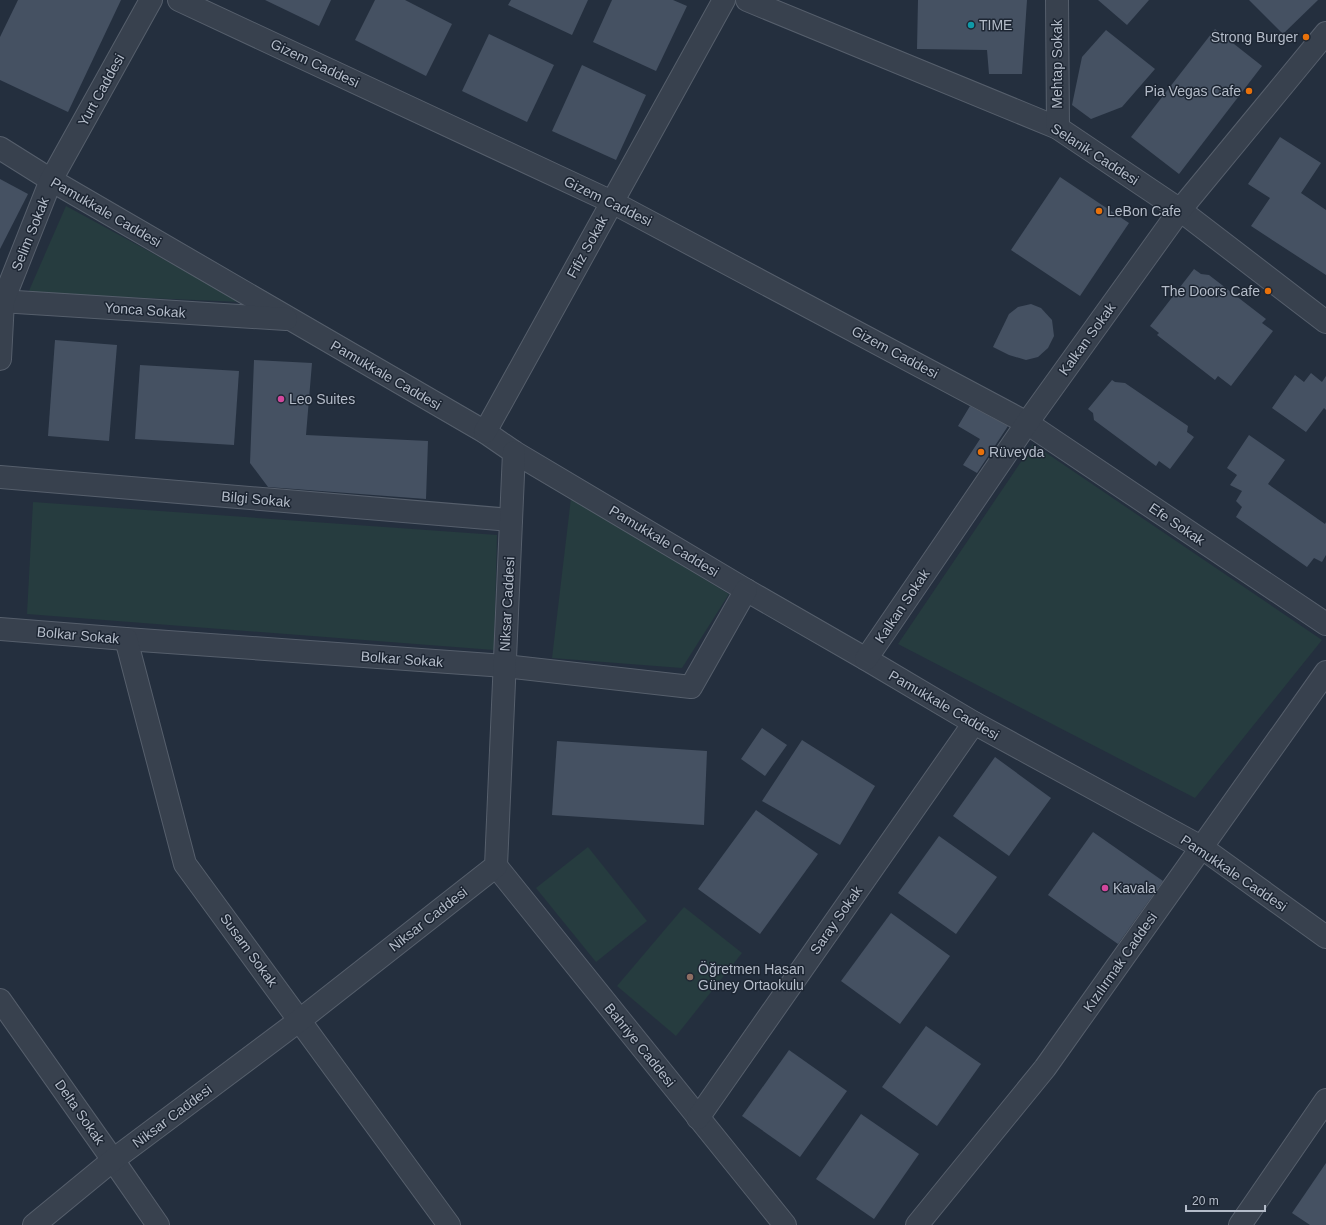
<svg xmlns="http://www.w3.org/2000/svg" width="1326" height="1225" viewBox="0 0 1326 1225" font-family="Helvetica,sans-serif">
<rect width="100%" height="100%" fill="#242f3e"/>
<g fill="#263c3f">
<path d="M66 206 242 302 28 293Z"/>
<path d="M1033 444 1322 640 1195 798 898 644Z"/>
<path d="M571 498 729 594 682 668 552 658Z"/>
<path d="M33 502 497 535 494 650 27 614Z"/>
<path d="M588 847 647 921 596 962 536 888Z"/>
<path d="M684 907 742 953 676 1036 617 986Z"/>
</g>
<g fill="#455162">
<path d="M18 0H121L68 112 0 80V37Z"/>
<path d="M265 0H331L319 26Z"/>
<path d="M375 0H405L452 24 426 76 355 40Z"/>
<path d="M511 0H588L572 35 508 5Z"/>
<path d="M612 0H673L687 6 656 71 593 42Z"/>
<path d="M918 0H1027L1022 74H989L987 50 917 49Z"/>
<path d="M1098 0H1149L1127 25Z"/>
<path d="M1249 0H1318L1283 34Z"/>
<path d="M1215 29 1262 66 1179 174 1131 137Z"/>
<path d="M1106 30 1155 69 1122 107 1091 119 1072 105 1082 57Z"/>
<path d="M489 34 554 65 527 122 462 91Z"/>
<path d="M582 65 646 95 616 160 552 131Z"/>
<path d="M1280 137 1321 163 1301 193 1326 210V275L1251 226 1270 198 1248 184Z"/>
<path d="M1060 177 1129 223 1080 296 1011 250Z"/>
<path d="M0 179 28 194 0 249Z"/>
<path d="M1194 269 1201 274 1209 275 1266 319 1262 323 1273 331 1231 386 1218 376 1215 380 1157 335 1159 333 1150 326Z"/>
<path d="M1031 304 1041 308 1052 320 1054 336 1048 348 1038 357 1026 360 1009 355 993 347 1009 314 1018 307Z"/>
<path d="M55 340 117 345 109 441 48 436Z"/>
<path d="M254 360 312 363 306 435 428 441 426 499 268 487 250 463Z"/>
<path d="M140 365 239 371 234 445 135 439Z"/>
<path d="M1311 373 1322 382 1326 376V410L1324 408 1306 432 1272 408 1295 375 1304 382Z"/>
<path d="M1112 380 1115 382 1125 383 1188 426 1187 432 1194 437 1170 469 1159 461 1156 466 1094 420 1093 413 1088 409Z"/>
<path d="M970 406 1008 426 977 473 963 465 980 439 958 426Z"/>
<path d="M1249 435 1285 460 1268 484 1325 524 1326 522V555L1322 562 1314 558 1307 567 1236 517 1242 507 1236 501 1242 491 1230 485 1237 475 1227 468Z"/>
<path d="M762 728 787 745 765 776 741 759Z"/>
<path d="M802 740 875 786 840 845 762 801Z"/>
<path d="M557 741 707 751 704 825 552 815Z"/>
<path d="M995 757 1051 798 1009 856 953 816Z"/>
<path d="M756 810 818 854 760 934 698 889Z"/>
<path d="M1093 832 1163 881 1118 944 1048 895Z"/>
<path d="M939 836 997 877 956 934 898 893Z"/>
<path d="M891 913 950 956 900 1024 841 981Z"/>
<path d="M926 1026 981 1064 937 1126 882 1087Z"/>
<path d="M789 1050 847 1091 800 1157 742 1116Z"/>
<path d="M861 1114 919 1154 874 1219 816 1179Z"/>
<path d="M1326 1163V1225H1310L1292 1213Z"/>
</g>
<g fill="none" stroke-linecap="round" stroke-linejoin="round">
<defs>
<g id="minor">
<path d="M179 0 612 202 1027 423 1326 624"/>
<path d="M747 0 1058 128 1180 210 1326 322"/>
<path d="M1057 0 1058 128"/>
<path d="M0 148 51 180 485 432 514 452 746 590 866 659 974 723 1201 847 1326 937"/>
<path d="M0 301 286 319"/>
<path d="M0 359 3 301 51 180 151 0"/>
<path d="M485 432 724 0"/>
<path d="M0 477 511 520"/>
<path d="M0 629 126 639 505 666 691 687 746 590"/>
<path d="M126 639 185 864 449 1225"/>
<path d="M866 659 1027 423 1180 210 1326 33"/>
<path d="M496 866 785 1225"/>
<path d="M0 1000 113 1160 158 1225"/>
<path d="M698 1118 974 723"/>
<path d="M34 1225 113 1160 300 1020 496 866 514 452"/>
<path d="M917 1225 1045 1068 1326 672"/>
<path d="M1240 1225 1326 1100"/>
</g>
</defs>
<use href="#minor" stroke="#565f6c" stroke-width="24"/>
<use href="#minor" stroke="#38414e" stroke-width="22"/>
</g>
<circle fill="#0f9aa8" stroke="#1d2633" stroke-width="1.5" cx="971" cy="25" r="4"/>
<g fill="#e8710a" stroke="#1d2633" stroke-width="1.5">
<circle cx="1306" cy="37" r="4"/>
<circle cx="1249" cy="91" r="4"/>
<circle cx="1099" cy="211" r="4"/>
<circle cx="1268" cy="291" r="4"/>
<circle cx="981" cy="452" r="4"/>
</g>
<g fill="#d1479c" stroke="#1d2633" stroke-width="1.5">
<circle cx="281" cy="399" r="4"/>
<circle cx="1105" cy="888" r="4"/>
</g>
<circle fill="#8d6e63" stroke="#1d2633" stroke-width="1.5" cx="690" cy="977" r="4"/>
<g text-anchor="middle" stroke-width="3" stroke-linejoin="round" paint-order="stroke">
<g font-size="14" fill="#b4bcc9" stroke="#1d2633" text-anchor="start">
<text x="979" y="30">TIME</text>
<text x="1298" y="42" text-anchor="end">Strong Burger</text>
<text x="1241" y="96" text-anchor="end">Pia Vegas Cafe</text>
<text x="1107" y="216">LeBon Cafe</text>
<text x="1260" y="296" text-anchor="end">The Doors Cafe</text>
<text x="289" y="404">Leo Suites</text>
<text x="989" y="457">Rüveyda</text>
<text x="1113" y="893">Kavala</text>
<text x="698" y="974">Öğretmen Hasan<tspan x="698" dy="16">Güney Ortaokulu</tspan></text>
</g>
<g font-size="14" fill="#b4bcc9" stroke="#1d2633">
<text transform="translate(315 63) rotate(25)" y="5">Gizem Caddesi</text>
<text transform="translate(1057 64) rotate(-90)" y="5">Mehtap Sokak</text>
<text transform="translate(101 90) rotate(-61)" y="5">Yurt Caddesi</text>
<text transform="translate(1095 154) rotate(33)" y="5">Selanik Caddesi</text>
<text transform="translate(608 201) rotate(26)" y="5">Gizem Caddesi</text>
<text transform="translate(106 212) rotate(30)" y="5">Pamukkale Caddesi</text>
<text transform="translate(30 234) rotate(-68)" y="5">Selim Sokak</text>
<text transform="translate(587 247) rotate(-61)" y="5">Fifiz Sokak</text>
<text transform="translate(145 310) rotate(4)" y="5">Yonca Sokak</text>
<text transform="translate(1087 339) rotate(-54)" y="5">Kalkan Sokak</text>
<text transform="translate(895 352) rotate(28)" y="5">Gizem Caddesi</text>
<text transform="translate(386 375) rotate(30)" y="5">Pamukkale Caddesi</text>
<text transform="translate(256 499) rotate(5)" y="5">Bilgi Sokak</text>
<text transform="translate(1177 524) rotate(34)" y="5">Efe Sokak</text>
<text transform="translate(664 541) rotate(31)" y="5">Pamukkale Caddesi</text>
<text transform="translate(507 604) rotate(-87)" y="5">Niksar Caddesi</text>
<text transform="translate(902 606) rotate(-56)" y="5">Kalkan Sokak</text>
<text transform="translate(78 635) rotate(5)" y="5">Bolkar Sokak</text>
<text transform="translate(402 659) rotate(4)" y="5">Bolkar Sokak</text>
<text transform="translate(944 705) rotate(30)" y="5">Pamukkale Caddesi</text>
<text transform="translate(1234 873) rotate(34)" y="5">Pamukkale Caddesi</text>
<text transform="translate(428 919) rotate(-38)" y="5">Niksar Caddesi</text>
<text transform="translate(836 920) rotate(-55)" y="5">Saray Sokak</text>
<text transform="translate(249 950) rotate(54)" y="5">Susam Sokak</text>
<text transform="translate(1120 962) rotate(-55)" y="5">Kızılırmak Caddesi</text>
<text transform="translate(640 1045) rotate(51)" y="5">Bahriye Caddesi</text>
<text transform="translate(80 1112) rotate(55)" y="5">Delta Sokak</text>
<text transform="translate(172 1116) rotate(-37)" y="5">Niksar Caddesi</text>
</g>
</g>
<path d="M1186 1205v6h79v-6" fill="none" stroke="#b4bcc9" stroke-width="2"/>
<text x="1192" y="1205" font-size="12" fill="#b4bcc9" stroke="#1d2633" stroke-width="3" paint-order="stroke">20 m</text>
</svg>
